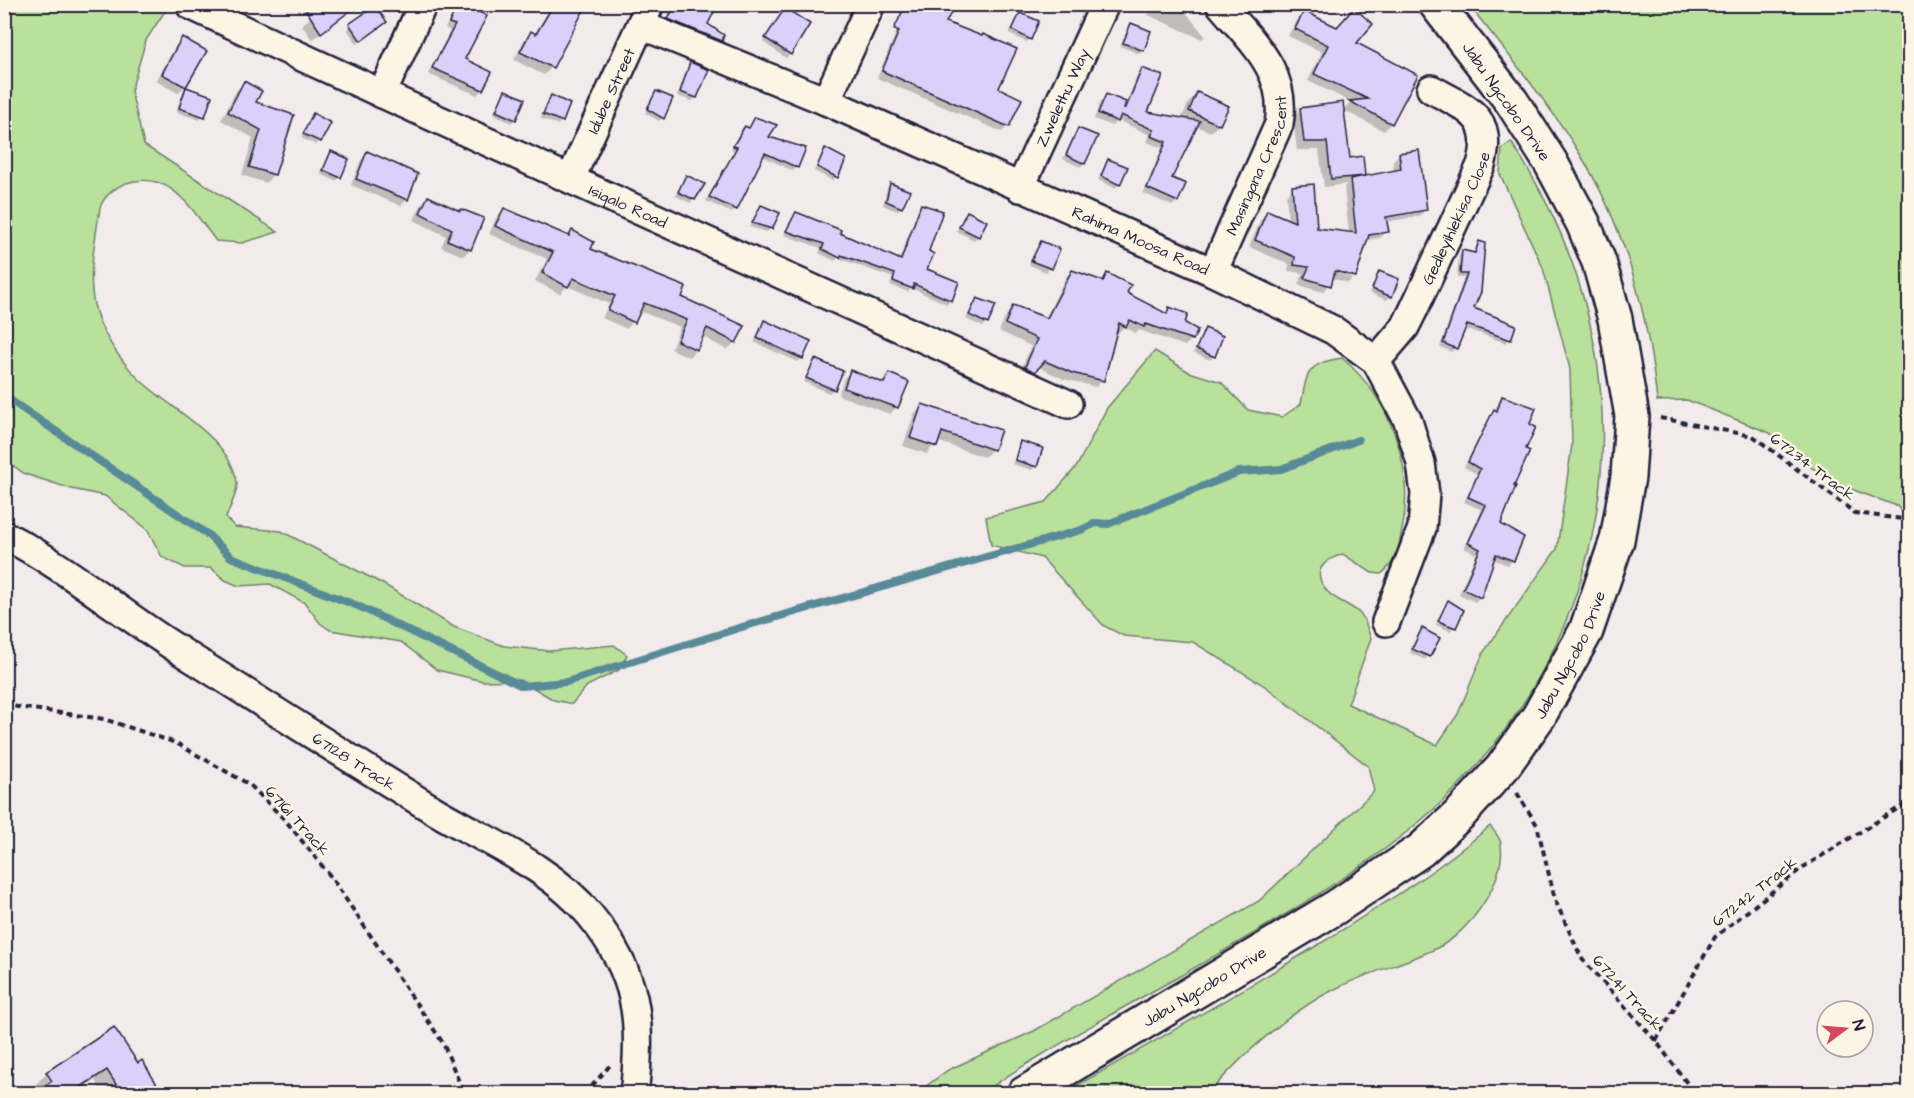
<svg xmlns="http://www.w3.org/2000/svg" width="1914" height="1098" viewBox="0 0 1914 1098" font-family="'Architects Daughter',sans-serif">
<rect width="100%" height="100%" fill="#f2eaeb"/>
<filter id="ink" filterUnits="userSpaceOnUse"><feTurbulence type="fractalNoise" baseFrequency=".0167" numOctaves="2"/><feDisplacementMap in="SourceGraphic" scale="12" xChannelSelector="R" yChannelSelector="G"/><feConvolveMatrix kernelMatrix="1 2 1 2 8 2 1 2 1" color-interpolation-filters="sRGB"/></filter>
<g filter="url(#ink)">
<g fill="#bae19c" stroke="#6e826c" stroke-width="1.5">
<path d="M5 4 169 5 146 40 131 91 144 145 278 232 242 243 216 241C192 210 171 169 126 183 114 188 105 195 100 207 96 238 87 273 94 304 99 330 119 359 138 378 167 407 231 437 237 483 238 493 229 508 226 518L235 527 281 531 383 584 454 627 504 646 550 651 614 645 627 655 619 670 587 686 572 704 554 700 520 680 483 681 437 670 401 642 330 630 320 623 305 603 270 584 239 586 225 580 211 568H185L162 557 147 529 105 496 72 489 25 474 5 460Z"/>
<path d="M1469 5H1909V521L1897 506 1840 485 1799 460 1770 433 1687 400 1657 401C1648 313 1626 227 1578 151 1546 99 1506 52 1469 5Z"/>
<path d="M1511 142C1649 349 1631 607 1456 788 1384 862 1269 924 1180 976 1133 1002 1086 1028 1040 1056 1027 1064 1013 1072 1000 1081 995 1084 990 1090 984 1092 970 1098 933 1094 917 1093L948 1070 1034 1031 1259 901 1374 791 1368 766 1265 686 1193 642 1124 636 1104 626 1042 558 991 545 986 517 1046 502 1077 466 1107 408 1155 351 1189 372 1221 382 1248 410 1282 417 1301 404C1307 372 1307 363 1342 358 1391 399 1415 468 1402 530 1399 548 1396 563 1381 574L1372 573 1343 554C1324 560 1310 571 1327 591 1336 602 1354 605 1362 616 1366 622 1368 631 1371 638L1348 704 1437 745 1458 714 1483 653 1557 549 1572 445 1570 369 1543 268 1500 174 1502 149Z"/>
<path d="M1490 826C1494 831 1501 838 1501 845 1506 881 1469 933 1437 948 1404 964 1368 972 1335 989 1290 1011 1241 1056 1209 1093H1064C1152 1043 1240 993 1326 940 1384 904 1439 870 1490 826Z"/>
</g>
<g fill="#0003" fill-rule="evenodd">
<path d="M459 4H485L463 60 482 90 477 95 428 74 450 31 445 28Z"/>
<path d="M553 4H592L584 13 582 11 552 67 544 75 514 60 524 40 531 33 534 35Z"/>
<path d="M673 4H717L706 24 720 40 712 49 661 28Z"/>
<path d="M1010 4H1034L1028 12Z"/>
<path d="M1153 4H1179L1205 36 1202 39 1148 15Z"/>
<path d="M785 10 790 54 786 58 763 42Z"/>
<path d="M347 12 312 40 302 25 311 17Z"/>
<path d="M1304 13 1337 29 1354 43 1391 123 1384 131 1343 110 1351 102 1308 81 1322 52 1288 36 1297 20Z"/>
<path d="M1020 14 1030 39 1026 42 1009 34Z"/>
<path d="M350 25 381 26 357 44 347 29Z"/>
<path d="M1131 25 1143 50 1139 54 1120 46Z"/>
<path d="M898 28 997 89 1008 126 1002 132 877 78Z"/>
<path d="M182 39 185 86 178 93 156 81 176 45Z"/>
<path d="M690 64 696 97 692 101 677 96Z"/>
<path d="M1143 70 1146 113 1181 119 1189 102 1197 93 1219 124 1211 132 1196 126 1170 178 1177 201 1172 206 1143 193 1162 148 1147 142 1150 135 1117 120 1112 126 1094 119 1101 101 1106 96 1126 104 1137 75Z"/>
<path d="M244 83 253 103 274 174 266 183 242 175 253 138 221 120 236 91Z"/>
<path d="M184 88 210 97 200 120 176 112Z"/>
<path d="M506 92 515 119 511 123 493 114Z"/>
<path d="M656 92 662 118 659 121 645 113Z"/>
<path d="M551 97 568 105 558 125 540 118Z"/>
<path d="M1301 109 1363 176 1360 179 1394 172 1393 161 1399 154 1426 209 1419 216 1386 222 1387 231 1380 238 1366 240 1354 276 1348 283 1332 278 1323 292 1298 285 1303 273 1288 271 1289 264 1249 247 1261 219 1267 212 1288 221 1286 195 1293 188 1316 229 1349 233 1344 187 1347 184 1324 187 1319 150H1297L1293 117ZM1329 267 1352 274V278L1328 270Z"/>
<path d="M313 115 320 141 316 145 301 138Z"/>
<path d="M755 119 767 138 796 167 793 171 762 156 732 213 706 201 735 150H731L741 132 745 128 748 130Z"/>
<path d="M1078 130 1084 163 1080 167 1063 159Z"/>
<path d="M825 150 844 160 833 181 814 171Z"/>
<path d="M331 153 340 177 336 181 320 174Z"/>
<path d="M367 153 407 199 401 206 351 185 361 160Z"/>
<path d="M1109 160 1119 184 1115 188 1098 180Z"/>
<path d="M686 177 694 199 690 203 676 196Z"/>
<path d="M890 185 901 207 897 211 883 205 887 188Z"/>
<path d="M428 198 470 249 463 256 441 247 446 236 414 220 421 205Z"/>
<path d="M921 206 927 252 925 270 951 300 947 304 911 288 908 292 890 285 893 278 838 258 835 261 819 253 821 248 784 235 796 214 899 260 918 210Z"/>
<path d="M762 207 771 228 767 232 749 227Z"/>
<path d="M504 210 567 237 572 232 589 250 680 298 743 327 735 342 727 350 702 336 696 349 689 357 671 349 680 327 639 311 627 329 602 318 609 304 567 286 560 294 535 281 547 259 489 234 496 218Z"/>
<path d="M967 213 978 236 974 240 956 231Z"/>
<path d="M1041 243 1050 268 1046 272 1029 265Z"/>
<path d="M1479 243 1472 309 1509 339 1506 343 1464 328 1452 352 1440 347 1464 278 1457 277 1459 255 1463 252 1473 254Z"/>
<path d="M1072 271 1101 282 1107 275 1125 293 1164 314 1169 309 1192 339 1185 346 1139 330 1136 333 1124 327 1118 333 1116 331 1102 380 1096 387 1064 379 1038 367 1027 378 1019 374 1031 346 999 331 1007 314 1014 307 1045 319 1065 278Z"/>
<path d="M1380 273 1390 296 1387 300 1369 293Z"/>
<path d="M977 300 994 306 983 327 966 319Z"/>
<path d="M765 322 802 358 798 362 754 342Z"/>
<path d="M1205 330 1214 356 1210 360 1193 353Z"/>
<path d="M815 360 833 389 829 393 804 382Z"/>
<path d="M851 372 882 384 889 375 907 383 896 408 890 414 838 395 844 378Z"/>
<path d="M1502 398 1529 425 1524 450 1499 525 1513 560 1508 565 1493 559 1480 597 1475 602 1459 594 1476 554 1464 548 1482 510 1464 502 1477 474 1464 467 1490 416Z"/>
<path d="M922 405 993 449 984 457 937 441 927 454 903 446 914 414Z"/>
<path d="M1021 443 1035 466 1032 470 1012 464Z"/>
<path d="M1448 602 1454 627 1450 631 1436 625Z"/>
<path d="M1422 630 1438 639 1425 660 1410 653Z"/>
<path d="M114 1029 137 1065 162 1094H103L95 1080 74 1094H34L39 1091 35 1085 46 1074 55 1088 57 1086 47 1074Z"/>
</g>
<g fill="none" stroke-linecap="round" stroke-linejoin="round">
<path stroke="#598a98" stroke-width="8" d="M4 396 207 534 231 557 358 606 522 686 566 682 742 627 1081 530 1096 523 1108 524 1239 472 1281 469 1358 440"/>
</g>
<g fill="#dad0f9" stroke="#22223b" stroke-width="1.5">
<path d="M302 4H359L321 33Z"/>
<path d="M458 4H464L487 16 465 59 492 72 483 90 432 68 455 25 449 23Z"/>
<path d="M554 4H587L553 68 520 52 531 31 536 34Z"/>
<path d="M676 4H718L708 24 724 35 722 41 668 19Z"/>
<path d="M906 4H956L946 22 982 36 983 34 1017 49 999 88 1022 99 1009 127 882 71 899 31 894 29Z"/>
<path d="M375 6 387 22 361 41 349 24Z"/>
<path d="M785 8 810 24 791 55 765 38Z"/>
<path d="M1354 8 1373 24 1357 43 1418 75 1392 124 1349 101 1368 99 1314 74 1328 45 1295 29 1304 11 1337 27Z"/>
<path d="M1020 13 1039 21 1031 40 1012 30Z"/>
<path d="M1131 23 1151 31 1144 51 1123 43Z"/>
<path d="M182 37 207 51 186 87 162 74Z"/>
<path d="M690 62 709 70 697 98 680 92Z"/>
<path d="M1142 68 1163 76 1148 112 1200 121 1172 178 1186 184 1178 202 1147 188 1166 142 1151 136 1154 130 1121 115 1118 122 1098 113 1106 94 1126 102 1124 108H1126Z"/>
<path d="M244 81 262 91 256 102 294 115 275 175 249 167 261 130 228 112Z"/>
<path d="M186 87 212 96 205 117 179 108Z"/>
<path d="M505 90 525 99 516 120 496 111Z"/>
<path d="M656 91 673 98 664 119 647 109Z"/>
<path d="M1197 92 1229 106 1220 125 1189 111Z"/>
<path d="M551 95 570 104 563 122 543 114Z"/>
<path d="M1343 102 1350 158 1363 156 1365 176 1331 179 1327 142H1304L1300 108Z"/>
<path d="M313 113 331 123 321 142 303 134Z"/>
<path d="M755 117 777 125 769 137 806 148 798 168 765 153 737 210 709 197 737 147 733 146 743 129 745 126 749 128Z"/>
<path d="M1078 128 1098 136 1085 164 1066 155Z"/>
<path d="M825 148 846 159 838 178 817 167Z"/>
<path d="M1419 150 1427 210 1386 217 1389 232 1369 235 1356 277 1335 271 1331 286 1304 278 1309 267 1294 265 1295 257 1255 240 1267 210 1295 222 1292 186 1314 184 1317 228 1356 233 1350 179 1401 169 1399 153Z"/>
<path d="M331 151 349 159 341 178 323 170Z"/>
<path d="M367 151 418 174 408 200 356 179Z"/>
<path d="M1108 159 1128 167 1120 185 1101 176Z"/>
<path d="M686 175 705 184 695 200 678 192Z"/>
<path d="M890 183 910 191 902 208 886 201Z"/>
<path d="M428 196 460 211 461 209 484 218 471 250 447 240 452 229 420 213Z"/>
<path d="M921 204 943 211 929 251 934 254 927 269 959 282 952 301 914 284 913 289 893 281 895 274 841 255 840 258 822 249 824 244 786 231 796 212 841 230 840 233 901 260Z"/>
<path d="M761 205 780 213 772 229 752 223Z"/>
<path d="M504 208 569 236 572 230 594 242 591 249 686 287 682 297 745 326 736 343 707 328 697 350 677 341 687 320 644 303 635 323 608 310 615 296 573 278 568 287 542 273 553 252 495 226Z"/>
<path d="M967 211 987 221 979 237 959 227Z"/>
<path d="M1041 241 1060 249 1052 269 1031 261Z"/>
<path d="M1479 241 1485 243 1481 292 1474 308 1516 325 1511 340 1467 325 1457 349 1443 343 1467 274H1460L1462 250 1475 253Z"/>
<path d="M1072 270 1103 281 1107 273 1131 285 1127 293 1167 314 1169 307 1188 314 1185 323 1198 330 1193 340 1146 324 1144 327 1130 320 1126 327 1119 323 1104 381 1072 373 1045 361 1035 372 1025 367 1037 339 1005 324 1013 305 1047 318Z"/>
<path d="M1379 271 1399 279 1392 297 1372 289Z"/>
<path d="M977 298 996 305 988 324 969 315Z"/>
<path d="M764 320 811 341 803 359 757 338Z"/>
<path d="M1205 328 1223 336 1215 357 1196 349Z"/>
<path d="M815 359 843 371 835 390 806 378Z"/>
<path d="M850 370 884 383 889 373 909 382 898 408 844 388Z"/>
<path d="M1502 396 1536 408 1530 424 1536 427 1526 449 1530 451 1514 486H1516L1501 524 1524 537 1514 561 1496 554 1481 598 1463 589 1480 549 1468 543 1486 505 1468 497 1480 469 1468 462 1494 409 1497 411Z"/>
<path d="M922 404 1001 430 994 450 942 432 937 447 910 438Z"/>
<path d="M1020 441 1043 448 1037 467 1015 460Z"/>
<path d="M1448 600 1464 610 1456 628 1438 621Z"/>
<path d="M1422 628 1440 638 1430 657 1412 649Z"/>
<path d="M114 1027 138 1063 142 1060 163 1094H122L107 1070 70 1094H32L52 1081 46 1072Z"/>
</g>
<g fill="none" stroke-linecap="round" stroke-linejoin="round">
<defs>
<g id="street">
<path id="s1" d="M190 5C481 141 775 271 1068 404"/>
<path id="s2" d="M641 25 826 101 1213 272 1333 330 1376 361 1408 421 1421 463 1425 494 1422 528 1386 622"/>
<path d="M382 94 423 4"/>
<path d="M826 101 871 4"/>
<path id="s3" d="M571 178 650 4"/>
<path id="s4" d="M1020 188 1105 4"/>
<path id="s5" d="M1213 272 1279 124C1288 72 1252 42 1220 4"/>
<path id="s6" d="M1376 361 1405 327 1413 311 1481 165C1495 117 1468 109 1431 89"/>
<path id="s7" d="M4 535C67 567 122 615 182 652 266 705 348 758 432 809 485 841 550 866 590 915 638 974 643 1021 634 1094"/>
</g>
<g id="secondary">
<path id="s8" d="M1024 1094 1336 907 1421 850 1461 813 1502 768 1539 716 1586 631 1617 540 1628 477 1632 416 1615 319 1599 262 1583 223 1551 163 1512 102 1436 4"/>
</g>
</defs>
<use href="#street" stroke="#22223b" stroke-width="32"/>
<use href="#secondary" stroke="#22223b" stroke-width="38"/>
<g stroke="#22223b" stroke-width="4" stroke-dasharray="6 4.5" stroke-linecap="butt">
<path d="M1660 418 1753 436 1855 513 1910 520"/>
<path d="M4 705 104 719 176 743 250 785 286 821 331 877 443 1043 464 1094"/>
<path d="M1517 793 1537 825 1555 900 1582 959 1656 1041 1695 1094"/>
<path d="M1656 1041 1715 937 1802 868 1910 801"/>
<path d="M585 1094 612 1063"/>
</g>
<use href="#street" stroke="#fcf5e5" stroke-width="27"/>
<use href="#secondary" stroke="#fcf5e5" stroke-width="33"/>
</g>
</g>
<g text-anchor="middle" stroke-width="5" stroke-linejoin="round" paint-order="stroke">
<g font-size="16" fill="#22223b" stroke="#fcf5e5">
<text dy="6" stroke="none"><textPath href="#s3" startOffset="96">Idube Street</textPath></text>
<text dy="6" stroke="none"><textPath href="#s4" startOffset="100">Zwelethu Way</textPath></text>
<text transform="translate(1507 101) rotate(55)" y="6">Jabu Ngcobo Drive</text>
<text dy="6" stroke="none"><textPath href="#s5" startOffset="116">Masingana Crescent</textPath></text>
<text dy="6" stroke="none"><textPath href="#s1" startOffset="482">Isiqalo Road</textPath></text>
<text dy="6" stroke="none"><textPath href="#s6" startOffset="165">Gedleyihlekisa Close</textPath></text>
<text dy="6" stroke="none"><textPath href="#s2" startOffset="544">Rahima Moosa Road</textPath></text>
<text transform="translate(1813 466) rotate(37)" y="6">67234 Track</text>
<text dy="6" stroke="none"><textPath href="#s8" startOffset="714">Jabu Ngcobo Drive</textPath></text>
<text dy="6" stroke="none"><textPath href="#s7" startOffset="417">67128 Track</textPath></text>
<text transform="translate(298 820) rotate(48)" y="6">67161 Track</text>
<text transform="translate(1754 891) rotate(-38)" y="6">67242 Track</text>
<text dy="6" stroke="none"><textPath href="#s8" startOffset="210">Jabu Ngcobo Drive</textPath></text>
<text transform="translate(1628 992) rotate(48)" y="6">67241 Track</text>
</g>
</g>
<rect width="1914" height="1098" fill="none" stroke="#fcf5e5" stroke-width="24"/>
<rect x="12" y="12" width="1890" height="1074" fill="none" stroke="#22223b" stroke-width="2" filter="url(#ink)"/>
<g transform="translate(1845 1029) rotate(74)"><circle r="28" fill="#fcf5e5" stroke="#a5a1a1" stroke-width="1.5"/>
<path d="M0-4.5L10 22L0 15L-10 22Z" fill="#d1495b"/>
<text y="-9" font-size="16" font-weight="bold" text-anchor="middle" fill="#22223b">N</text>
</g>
</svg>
